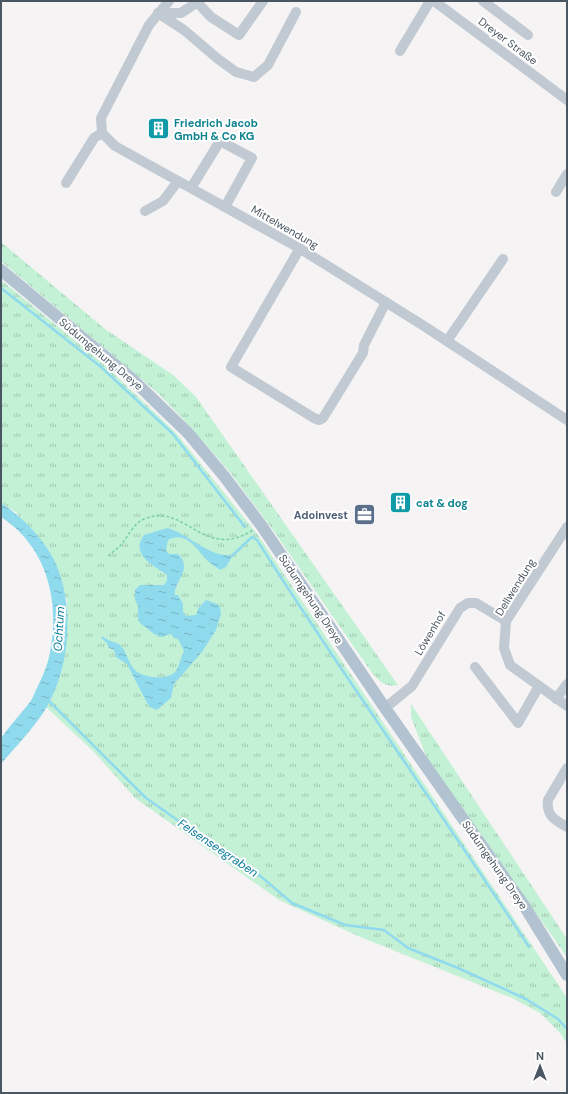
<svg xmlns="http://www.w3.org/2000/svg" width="568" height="1094" viewBox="0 0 568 1094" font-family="'DM Sans',sans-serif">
<defs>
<pattern id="grass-tufts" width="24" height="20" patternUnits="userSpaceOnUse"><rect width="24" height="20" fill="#c3f1d5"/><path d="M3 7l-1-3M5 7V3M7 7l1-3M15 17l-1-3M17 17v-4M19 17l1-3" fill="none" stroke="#a0c6b0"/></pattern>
<pattern id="water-ripples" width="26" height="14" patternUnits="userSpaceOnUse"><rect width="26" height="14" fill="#90daee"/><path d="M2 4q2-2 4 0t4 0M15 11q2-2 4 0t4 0" fill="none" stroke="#78b4c4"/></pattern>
</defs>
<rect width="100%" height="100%" fill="#f5f3f3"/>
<g fill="url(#grass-tufts)">
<path d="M1 242 105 329 173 375 196 397 398 685C384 688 378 680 370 670L273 530 229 471 184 420 160 395 1 261Z"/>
<path d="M1 280 106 366 176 433 258 535 567 998V1044L561 1034 540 1013 512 998 358 936 279 900 135 798 94 752 46 707 51 700 62 668 66 637 67 600 17 513 1 503Z"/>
<path d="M411 704 567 939V957L428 761 411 717Z"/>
</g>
<g fill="url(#water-ripples)">
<path d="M1 503C23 517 49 544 58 569 73 608 70 661 51 699 41 721 16 746 1 764 1 757 0 747 1 740 3 732 26 709 32 699 38 685 46 671 49 657 61 604 48 547 1 517Z"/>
<path d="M167 528C190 534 208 558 233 555L226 567 220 570C215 566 209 563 205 558 195 547 185 531 168 540L166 550 169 554H178C194 569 173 582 175 595H178L183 604V612L186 616 196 615 199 607 206 600 217 604 220 607 221 614 216 630 202 652 174 684 171 698 157 710 150 707 147 703 127 664 116 657 114 650 109 648 107 643 101 638 102 636C109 642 118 642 121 646 127 652 128 663 135 670 142 678 169 681 176 671 179 666 181 657 184 651L178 639 174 638 171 634 161 637 154 634 140 623 138 619V606L135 600V590L140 585H164L167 580V575C155 566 129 555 144 535Z"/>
</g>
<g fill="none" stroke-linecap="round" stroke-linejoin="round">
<g stroke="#90daee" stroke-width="2.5">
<path d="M1 288 101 367 173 434 245 527"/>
<path d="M233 555 252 537 257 540C344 678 440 810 529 947"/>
<path d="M48 700 146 798 230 857 244 862 292 903 345 925 384 930 408 948 458 968 526 999 558 1019 567 1029"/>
</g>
<path stroke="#7ad0a6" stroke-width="1.5" stroke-dasharray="3 2" stroke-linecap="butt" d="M108 556C113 552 118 548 122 544 128 536 134 523 144 519 184 501 204 562 253 530"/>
<g stroke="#c1cad2" stroke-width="10">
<path d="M169 1 149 25 101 118 102 133 115 146 299 248 424 326 567 420"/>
<path d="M434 1 567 100"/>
<path d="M483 1 528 35"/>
<path d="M197 2 211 17 239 35 263 1"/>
<path d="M158 13 184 30 218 59 236 72 254 77 268 65 296 12"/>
<path d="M158 13H181L199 1"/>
<path d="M400 51 430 1"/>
<path d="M66 183 94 138 102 133"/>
<path d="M191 188 220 141 252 158 225 207"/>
<path d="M556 192 567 174"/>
<path d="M145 211 163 201 178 181"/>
<path d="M300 248 231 367 314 418 319 420 323 418 363 353 364 345 386 302"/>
<path d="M447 341 503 259"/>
<path d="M567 527 506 621 504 648 510 665 567 706"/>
<path d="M475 667 518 723 539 686"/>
<path d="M556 699 567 684"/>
<path d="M385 708 412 686 460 608 468 603H476L506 621"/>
<path d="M567 768 548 800C546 816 555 820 567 827"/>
</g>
<path stroke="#b3c2d1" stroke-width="12" d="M1 270 131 378 188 433 224 476 261 525 385 708 525 907 567 975"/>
</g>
<defs>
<symbol id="building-square" viewBox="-11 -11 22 22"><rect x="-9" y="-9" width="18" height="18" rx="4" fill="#0f9aa8" stroke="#fff"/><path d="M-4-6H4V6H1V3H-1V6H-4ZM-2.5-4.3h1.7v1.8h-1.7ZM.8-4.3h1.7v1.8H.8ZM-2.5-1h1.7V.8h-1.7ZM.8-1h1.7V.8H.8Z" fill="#fff"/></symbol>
<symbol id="office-square" viewBox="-11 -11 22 22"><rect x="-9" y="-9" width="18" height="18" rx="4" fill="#5c6f8a" stroke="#fff"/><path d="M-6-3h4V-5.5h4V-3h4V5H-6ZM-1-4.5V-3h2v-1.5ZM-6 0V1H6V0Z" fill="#fff"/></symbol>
</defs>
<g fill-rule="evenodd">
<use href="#building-square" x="146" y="116" width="25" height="25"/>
<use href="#building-square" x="388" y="490" width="25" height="25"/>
<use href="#office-square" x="352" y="502" width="25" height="25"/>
</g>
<g text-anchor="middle" stroke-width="4" stroke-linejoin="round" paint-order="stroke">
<g font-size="11" fill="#4a5661" stroke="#fff">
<text transform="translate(508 41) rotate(37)" y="4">Dreyer Straße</text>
<text transform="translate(285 227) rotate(30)" y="4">Mittelwendung</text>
<text transform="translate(101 354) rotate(40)" y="4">Südumgehung Dreye</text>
<text transform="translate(515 587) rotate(-58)" y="4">Dellwendung</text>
<text transform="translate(311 599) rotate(56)" y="4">Südumgehung Dreye</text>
<text transform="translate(430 633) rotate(-59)" y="4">Löwenhof</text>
<text transform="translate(495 865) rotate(55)" y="4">Südumgehung Dreye</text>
</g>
<g font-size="11" font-weight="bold" fill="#0d838f" stroke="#fff" text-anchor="start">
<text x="174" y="127">Friedrich Jacob<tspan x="174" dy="13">GmbH &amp; Co KG</tspan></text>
<text x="416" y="507">cat &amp; dog</text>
</g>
<g font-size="11" font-weight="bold" fill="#4e5e75" stroke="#fff" text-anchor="end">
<text x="348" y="519">Adoinvest</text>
</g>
<g font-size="12" font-style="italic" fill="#0c7c9b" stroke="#fff">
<text transform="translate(59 629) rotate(-87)" y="4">Ochtum</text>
<text transform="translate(218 848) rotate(34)" y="4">Felsenseegraben</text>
</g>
</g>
<rect width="568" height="1094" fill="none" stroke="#4a5661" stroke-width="4"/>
<g transform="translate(540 1066)" stroke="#ffffff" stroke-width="3" paint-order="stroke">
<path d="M0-3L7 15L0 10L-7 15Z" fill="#4a5661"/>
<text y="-6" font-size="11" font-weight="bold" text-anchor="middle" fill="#4a5661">N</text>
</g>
</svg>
